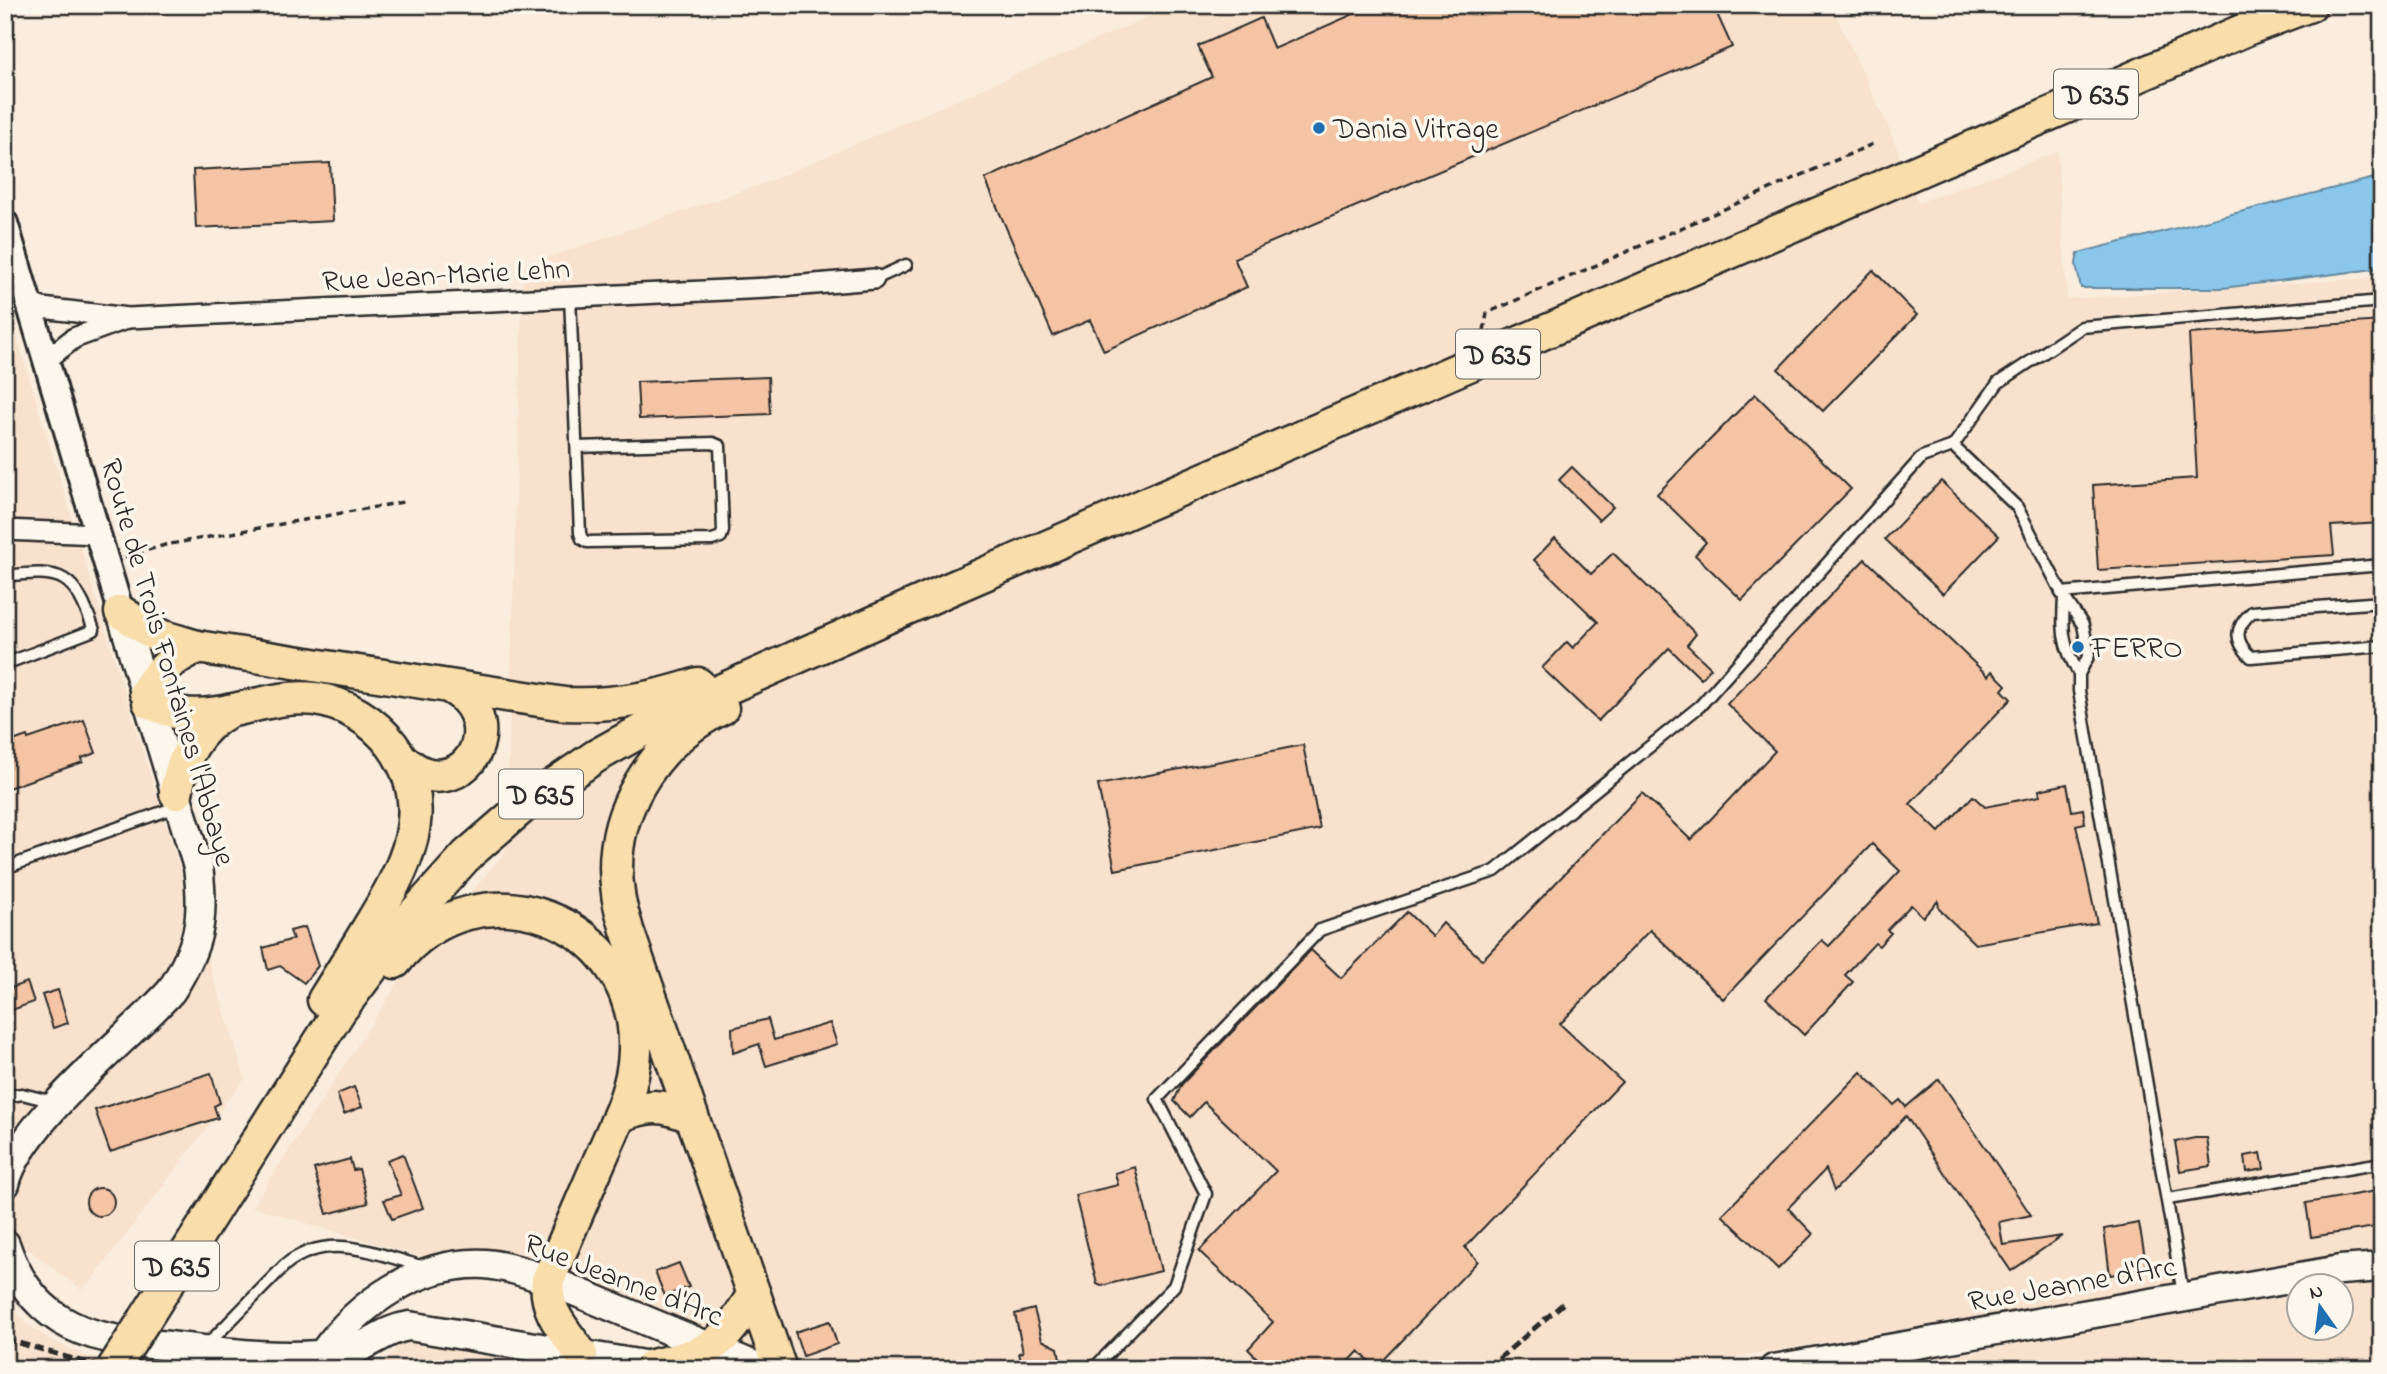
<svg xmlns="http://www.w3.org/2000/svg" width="2387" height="1374" viewBox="0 0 2387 1374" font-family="'Indie Flower',sans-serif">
<rect width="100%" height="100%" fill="#faedde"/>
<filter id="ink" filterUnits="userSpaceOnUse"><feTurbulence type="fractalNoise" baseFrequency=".0143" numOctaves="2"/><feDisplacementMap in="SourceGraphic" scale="14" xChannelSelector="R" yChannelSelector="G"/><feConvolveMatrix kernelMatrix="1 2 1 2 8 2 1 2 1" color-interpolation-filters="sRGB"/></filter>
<g filter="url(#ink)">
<g fill="#f8e1cd">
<path d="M1176 5H1831L1890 131 1918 203 2057 152 2067 299 2382 277V1249L1663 1369H803L252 1207 403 975 506 851 523 266 765 183Z"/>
<path d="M5 298 135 726 245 1078 83 1291 5 1232Z"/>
<path d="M2365 1284H2382V1369H1875L2299 1295 2300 1328H2342V1288Z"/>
<path d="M5 1299 26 1323 51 1340 85 1355 147 1369H5Z"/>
<path d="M405 1339 568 1369H378Z"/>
</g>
<path fill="#8bc7eb" stroke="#65899e" stroke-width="2" d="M2382 176V268L2223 288H2081L2076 264 2078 253Z"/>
<g fill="#f4c4a4" stroke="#2b2b2b" stroke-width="2">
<path d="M1374 5H1713L1732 47 1234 258 1247 287 1104 351 1090 320 1053 336 985 179 1212 77 1198 46 1261 18 1274 49Z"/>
<path d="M330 163 333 221 196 228 193 170Z"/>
<path d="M1873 270 1917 315 1823 411 1778 369Z"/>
<path d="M2382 321V523L2331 526 2334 555 2098 570 2093 485 2197 478 2189 334Z"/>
<path d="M768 377 770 414 639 419 637 382Z"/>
<path d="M1755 394 1851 489 1742 600 1695 555 1706 542 1657 494Z"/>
<path d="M1572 467 1613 507 1599 520 1559 480Z"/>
<path d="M1941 481 1999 536 1943 594 1885 539Z"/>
<path d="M1555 538 1591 574 1613 553 1696 634 1687 645 1711 668 1701 679 1669 648 1598 721 1542 668 1567 642 1573 648 1598 622 1534 560Z"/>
<path d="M1865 559 1988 676 1992 671 2006 685 2002 690 2011 699 1910 804 1939 832 1973 796 1985 807 2040 796 2039 790 2067 784 2072 811 2083 809 2085 823 2076 825 2097 923 1975 944 1939 909 1938 901 1923 917 1911 905 1887 930 1891 933 1879 946 1875 943 1845 975 1853 982 1804 1035 1766 998 1822 940 1829 946 1900 871 1872 844 1723 999 1650 930 1560 1024 1622 1082 1465 1247 1478 1261 1376 1368 1359 1351 1342 1369H1268L1248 1349 1273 1322 1199 1251 1276 1171 1204 1102 1190 1117 1174 1101 1182 1084 1311 950 1341 978 1407 912 1432 936 1443 923 1482 960 1642 793 1691 840 1775 751 1727 704Z"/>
<path d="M84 720 96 753 82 758 83 762 5 789V748L11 746 10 742 27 736 28 739Z"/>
<path d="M1303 745 1320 829 1115 870 1098 785Z"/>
<path d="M305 927 318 966 304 983 280 966 268 970 263 948 293 939 290 931Z"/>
<path d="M27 982 34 1002 12 1010 5 990Z"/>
<path d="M58 990 68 1023 53 1028 42 995Z"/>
<path d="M768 1019 774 1040 830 1023 837 1044 766 1066 759 1044 733 1053 732 1028Z"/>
<path d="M1861 1072 1894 1105 1900 1100 1906 1107 1939 1079 2031 1215 1999 1222 2003 1245 2062 1236 2011 1271 1906 1116 1834 1191 1826 1169 1788 1208 1813 1234 1778 1269 1722 1215Z"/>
<path d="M211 1073 220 1103 214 1106 218 1118 110 1152 95 1110Z"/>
<path d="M354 1087 362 1107 344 1114 337 1094Z"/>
<path d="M2195 1138H2207L2211 1166 2180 1171 2175 1142Z"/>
<path d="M2261 1153 2264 1169 2247 1172 2245 1156Z"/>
<path d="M403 1154 423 1208 392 1219 384 1200 401 1195 387 1160Z"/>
<path d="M350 1159 353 1170 359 1169 368 1203 327 1214 314 1169Z"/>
<path d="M1135 1167 1161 1271 1101 1286 1097 1284 1075 1195 1118 1185 1115 1173Z"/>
<circle cx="100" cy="1202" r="14"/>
<path d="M2382 1190V1226L2311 1237 2306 1203Z"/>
<path d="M2139 1223 2147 1269 2110 1275 2104 1229Z"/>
<path d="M679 1263 689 1287 665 1296 655 1272Z"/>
<path d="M1034 1309 1042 1340 1058 1348 1060 1359 1046 1362 1048 1369H1023L1019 1353 1023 1352 1015 1314Z"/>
<path d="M830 1321 837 1344 803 1356 795 1332Z"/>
</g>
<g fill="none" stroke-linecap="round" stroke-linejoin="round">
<defs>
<g id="service">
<path d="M873 280 906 265"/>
<path d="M570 297 580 533 582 539 587 542 712 540 721 537 723 531 720 446 713 443 577 447"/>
<path d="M5 576C64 569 74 574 94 630L5 664"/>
<path d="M2061 593 2382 565"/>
<path d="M2064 597 2017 507 1953 446 1998 383 2082 327 2382 301"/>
<path d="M2382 602 2252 612C2234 628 2234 641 2251 657L2382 646"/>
<path d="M2079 674C2062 645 2062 630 2064 597L2083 625 2089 655 2079 674V691L2183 1294"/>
<path d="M5 868 176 807"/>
<path d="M5 1097 22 1094 54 1102"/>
<path d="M2168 1199 2382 1163"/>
<path d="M205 1347 285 1265C329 1230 376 1254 424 1267"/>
<path d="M1093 1369 1174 1286 1206 1194 1157 1099 1320 930 1495 871 1700 706 1922 457 1953 446"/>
</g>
<g id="minor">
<path d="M27 302 42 308 128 318 768 288 874 279"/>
<path d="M45 361 74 338 123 320"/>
<path d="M5 530 98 534"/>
</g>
<path id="tertiary" d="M5 223 121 612"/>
<g id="secondary">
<path d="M5 1184C19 1123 127 1040 171 991 199 947 205 919 198 867L121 612"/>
<path d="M5 1244C16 1276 32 1302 61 1320 93 1340 133 1342 169 1346 227 1353 287 1361 345 1352 368 1348 382 1330 409 1326L668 1369"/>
<path d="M323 1354C359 1302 420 1261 485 1264 507 1266 527 1273 548 1280L762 1369"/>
<path d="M1774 1369 2340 1270 2382 1267"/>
</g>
<g id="primary">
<path d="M121 612 154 634 197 647 565 704C612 706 654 699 698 684"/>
<path d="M146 692C159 670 174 657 197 647"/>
<path d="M149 702C160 707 171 712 184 714 226 720 270 693 316 699 346 704 374 721 392 745 439 809 404 870 369 927 354 952 339 976 324 1000"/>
<path d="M722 708C653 742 606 815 618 893 619 906 624 918 627 930L780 1369"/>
<path d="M401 759C410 766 418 773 430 775 478 783 502 715 450 687"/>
<path d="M176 793C182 758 196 729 229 711"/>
<path d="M395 962C477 857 640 919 635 1051 634 1090 614 1127 599 1162 582 1201 565 1240 548 1280 544 1310 564 1330 581 1354"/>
<path d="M619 1116C649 1104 663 1104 692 1117"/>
<path d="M145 1319 340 1010 405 924 467 855 526 804 596 756 684 707 952 588 2249 28 2310 5"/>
<path d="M652 1366C713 1352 721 1347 754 1294"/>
</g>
</defs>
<use href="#service" stroke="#2b2b2b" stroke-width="15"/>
<use href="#minor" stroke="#2b2b2b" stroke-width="24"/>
<use href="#tertiary" stroke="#2b2b2b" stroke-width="30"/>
<use href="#secondary" stroke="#2b2b2b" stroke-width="33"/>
<use href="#primary" stroke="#2b2b2b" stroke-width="37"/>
<g stroke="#2b2b2b" stroke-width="3.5" stroke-dasharray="7 5" stroke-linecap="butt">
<path d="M1484 331 1487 313 1875 143"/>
<path d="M125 557 165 545 403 502"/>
</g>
<use href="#service" stroke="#fbf7ec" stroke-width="10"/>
<use href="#minor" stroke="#fbf7ec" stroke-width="19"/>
<use href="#tertiary" stroke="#fbf7ec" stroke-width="24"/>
<use href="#secondary" stroke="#fbf7ec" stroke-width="28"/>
<use href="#primary" stroke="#f9ddab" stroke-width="32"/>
<g stroke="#2b2b2b" stroke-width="5" stroke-dasharray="10 5" stroke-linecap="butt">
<path d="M5 1339 108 1369"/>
<path d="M1487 1369 1566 1301"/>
</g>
<defs>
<path id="primary-bridge" d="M113 1369 145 1319"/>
</defs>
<use href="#primary-bridge" stroke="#2b2b2b" stroke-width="37" stroke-linecap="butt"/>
<use href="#primary-bridge" stroke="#f9ddab" stroke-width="32"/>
</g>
</g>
<g fill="#1f6fb2" stroke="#fbf7ec" stroke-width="2.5">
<circle cx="1319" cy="128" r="7"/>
<circle cx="2078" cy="647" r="7"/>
</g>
<g text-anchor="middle" stroke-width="7" stroke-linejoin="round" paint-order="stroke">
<g fill="#fbf7ec" stroke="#696865" stroke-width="2">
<rect x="2054" y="69.5" width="84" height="49" rx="5"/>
<rect x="1456" y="329.5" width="84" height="49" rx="5"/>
<rect x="499" y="769.5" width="84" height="49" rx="5"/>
<rect x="135" y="1241.5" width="84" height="49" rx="5"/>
</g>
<g font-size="28" font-weight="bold" fill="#2b2b2b">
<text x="2096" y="104">D 635</text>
<text x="1498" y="364">D 635</text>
<text x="541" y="804">D 635</text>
<text x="177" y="1276">D 635</text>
</g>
<g font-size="30" fill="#2b2b2b" stroke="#fbf7ec" text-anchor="start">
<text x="1333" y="138">Dania Vitrage</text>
<text x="2092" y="657">FERRO</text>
</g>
<g font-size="30" fill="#2b2b2b" stroke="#fbf7ec">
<text transform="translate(446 274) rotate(-3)" y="10">Rue Jean-Marie Lehn</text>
<text transform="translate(169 662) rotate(74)" y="10">Route de Trois Fontaines l'Abbaye</text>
<text transform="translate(624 1279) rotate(21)" y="10">Rue Jeanne d'Arc</text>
<text transform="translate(2072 1283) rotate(-10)" y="10">Rue Jeanne d'Arc</text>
</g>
</g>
<rect width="2387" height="1374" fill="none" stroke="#fbf7ec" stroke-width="28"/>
<rect x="14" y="14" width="2359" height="1346" fill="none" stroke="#2b2b2b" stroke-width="2.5" filter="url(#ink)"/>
<g transform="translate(2320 1307) rotate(346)"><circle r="33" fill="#fbf7ec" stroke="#a8a59f" stroke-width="2"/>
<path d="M0-5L12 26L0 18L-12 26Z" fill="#1f6fb2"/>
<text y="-10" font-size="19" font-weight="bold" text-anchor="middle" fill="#2b2b2b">N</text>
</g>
</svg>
